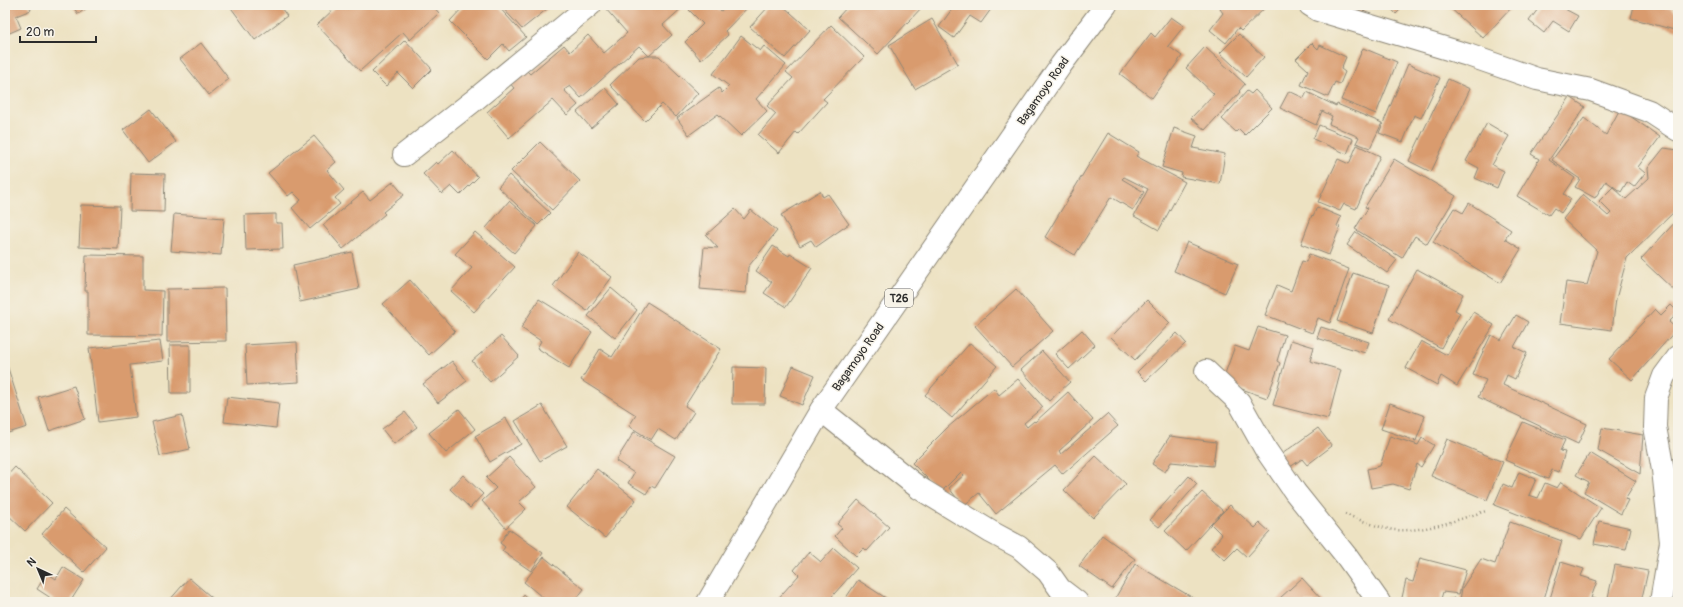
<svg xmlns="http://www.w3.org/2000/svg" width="1683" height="607" viewBox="0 0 1683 607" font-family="Pangolin,sans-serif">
<rect width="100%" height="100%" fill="#f7f3e8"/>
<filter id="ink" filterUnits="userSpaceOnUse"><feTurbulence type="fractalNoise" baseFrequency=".025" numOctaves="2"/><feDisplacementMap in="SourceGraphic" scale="8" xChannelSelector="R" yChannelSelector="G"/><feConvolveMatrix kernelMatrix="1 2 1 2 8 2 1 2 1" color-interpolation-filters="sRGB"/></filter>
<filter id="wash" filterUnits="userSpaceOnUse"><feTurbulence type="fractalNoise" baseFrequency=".012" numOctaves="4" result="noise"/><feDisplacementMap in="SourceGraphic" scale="16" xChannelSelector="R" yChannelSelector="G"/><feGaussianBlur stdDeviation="0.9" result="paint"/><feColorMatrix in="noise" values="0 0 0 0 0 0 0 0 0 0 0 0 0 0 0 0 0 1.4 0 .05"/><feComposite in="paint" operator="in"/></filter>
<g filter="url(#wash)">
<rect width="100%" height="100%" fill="#ede2c2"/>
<g id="blocks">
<g fill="#d99b6e">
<path d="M5 5H29L31 10 16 16 21 28 5 35Z"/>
<path d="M72 5H92L78 14Z"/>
<path d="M229 5H279L287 16 255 40Z"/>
<path d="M338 5H432L439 13 410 40 403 32 360 71 317 25Z"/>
<path d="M465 5H497L526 37 509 51 503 44 488 59 450 21Z"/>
<path d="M500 5H552L522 29Z"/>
<path d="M636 5H685L663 25 672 35 649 56H659L698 93 676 117 662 104 645 121 610 85 639 57 649 56 639 46 581 98 570 86 564 90 578 105 567 115 553 100 509 138 487 112 514 88 508 81 523 67 530 74 564 45 570 52 588 35 604 53 627 33 605 8Z"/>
<path d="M694 5H717L721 11 728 5H750L725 31 728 35 701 60 685 42 703 24 689 10Z"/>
<path d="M770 5H782L810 30 785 58 750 27Z"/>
<path d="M849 5H924L878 54 838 17Z"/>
<path d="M955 5H994L981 23 970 16 954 38 939 27Z"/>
<path d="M1224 5H1268L1241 31 1238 28 1226 43 1210 30 1223 13 1220 9Z"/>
<path d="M1350 5H1370L1360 15Z"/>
<path d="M1388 5H1405L1396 14Z"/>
<path d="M1447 5H1514L1483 38Z"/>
<path d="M1541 5H1565L1563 8 1578 16 1569 31 1553 21 1544 33 1529 21Z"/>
<path d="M1634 6 1669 8 1678 13V31L1631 18Z"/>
<path d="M1171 17 1184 26 1168 46 1182 56 1152 98 1120 74 1151 33 1155 37Z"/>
<path d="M932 19 958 64 915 89 889 45Z"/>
<path d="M831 25 864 57 823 99 827 102 798 134 796 132 779 153 758 135 776 114 767 106 793 78 786 72Z"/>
<path d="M1239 34 1264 57 1246 77 1220 53Z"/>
<path d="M741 36 760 51 764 46 786 65 756 99 767 111 741 136 718 114 689 135 677 118 719 88 722 93 729 86 713 74Z"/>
<path d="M405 40 432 69 413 88 398 73 386 86 372 72Z"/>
<path d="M201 43 229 79 209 95 180 59Z"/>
<path d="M1312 43 1318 49 1320 45 1346 57 1341 69 1345 72 1340 84 1335 82 1328 97 1301 85 1308 70 1296 59Z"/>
<path d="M1205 47 1245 84 1239 91 1240 92 1205 130 1191 118 1214 94 1186 68Z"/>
<path d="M1363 48 1397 62 1376 114 1341 100Z"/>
<path d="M1408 64 1440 78 1421 118 1414 115 1403 142 1379 133Z"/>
<path d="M1448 79 1470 89 1431 172 1409 161Z"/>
<path d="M605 88 619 104 591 128 577 112Z"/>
<path d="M1255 90 1272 108 1245 135 1239 129 1236 132 1222 119 1247 91 1251 94Z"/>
<path d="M1289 91 1304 98 1307 92 1336 106 1337 104 1382 123 1370 148 1356 143 1359 137 1329 124 1332 116 1322 111 1316 125 1280 108Z"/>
<path d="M1570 97 1585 107 1549 160 1575 178 1564 194 1571 199 1561 213 1554 208 1549 215 1517 196 1539 159 1531 154Z"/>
<path d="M151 109 176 142 148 163 123 130Z"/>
<path d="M1620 109 1660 137 1638 167 1645 173 1634 187 1627 182 1621 192 1606 181 1595 198 1575 187 1580 179 1552 160 1584 118 1606 135Z"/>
<path d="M1487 123 1509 136 1492 165 1504 171 1497 188 1475 178 1479 168 1466 161Z"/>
<path d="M1319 125 1353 139 1347 154 1313 139Z"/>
<path d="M1174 128 1197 136 1193 148 1225 154 1220 184 1181 177 1182 173 1162 167Z"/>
<path d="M1108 133 1139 152 1136 156 1185 182 1159 230 1134 216 1148 189 1124 177 1122 179 1144 192 1133 210 1111 197 1075 255 1045 237Z"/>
<path d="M314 136 336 162 327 170 344 190 335 198 340 204 310 229 292 208 301 200 293 192 288 196 268 173Z"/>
<path d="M540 142 580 181 552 210 511 171Z"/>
<path d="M1357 145 1380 156 1356 209 1344 204 1340 211 1318 202 1338 159 1349 164Z"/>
<path d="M1664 148 1678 150V208L1627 258 1616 299 1612 330 1560 323 1566 282 1587 285 1597 251 1563 219 1583 194 1608 216 1611 213 1599 201 1613 187 1626 199 1649 178 1648 168Z"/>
<path d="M453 150 478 177 460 195 451 186 442 194 423 174 436 162 438 164Z"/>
<path d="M1394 159 1456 196 1427 244 1415 236 1402 258 1355 229 1368 208 1365 207Z"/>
<path d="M131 173 165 174 164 212 130 211Z"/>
<path d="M509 175 550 213 538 225 498 187Z"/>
<path d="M393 182 404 195 383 212 385 214 343 249 323 225 363 192 370 200Z"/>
<path d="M820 191 823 197 828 194 849 224 816 247 811 240 800 246 781 215Z"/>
<path d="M509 201 537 226 514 253 486 228Z"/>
<path d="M1469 203 1511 230 1505 239 1521 249 1500 283 1433 242 1454 208 1463 213Z"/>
<path d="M81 205 120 206 118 249 79 247Z"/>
<path d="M1317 207 1341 217 1337 226 1340 227 1329 255 1301 244 1312 215 1313 216Z"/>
<path d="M735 209 744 219 751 210 777 231 748 267 746 293 700 289 704 247 718 248 706 235Z"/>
<path d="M174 214 224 218 221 255 171 251Z"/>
<path d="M276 214V223H282L283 249 246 250 245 215Z"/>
<path d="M1678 219V294L1641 259Z"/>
<path d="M475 232 515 267 474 312 451 291 472 268 455 254Z"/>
<path d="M1356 232 1397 260 1387 273 1347 245Z"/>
<path d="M1187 242 1238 264 1225 293 1174 271Z"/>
<path d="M773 246 789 256 790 254 812 268 786 307 764 293 772 282 756 271Z"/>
<path d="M352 252 359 289 300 302 293 265Z"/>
<path d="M578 252 612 277 587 311 553 286Z"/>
<path d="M1309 254 1349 269 1330 323 1318 318 1312 333 1265 315 1277 285 1291 291 1302 261 1306 262Z"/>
<path d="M86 255 143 256V290L163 291 162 336 88 335V291H85Z"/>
<path d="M1417 269 1463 294 1455 310 1460 313 1441 348 1389 319Z"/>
<path d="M1353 273 1389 285 1373 333 1337 321Z"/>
<path d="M410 280 455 331 429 355 383 304Z"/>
<path d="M225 288 226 341 167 342V289Z"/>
<path d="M611 288 637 310 615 338 588 316Z"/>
<path d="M1016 289 1053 331 1012 367 975 326Z"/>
<path d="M539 299 592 332 569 368 537 348 541 341 521 328Z"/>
<path d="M1147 300 1170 323 1135 360 1111 337Z"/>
<path d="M647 302 721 349 685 406 694 412 676 440 658 429 651 440 629 426 636 415 581 380 600 349 612 357Z"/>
<path d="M1671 305 1678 312V313L1669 322 1677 329 1632 380 1609 359 1655 309 1661 315Z"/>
<path d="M1473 312 1494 325 1457 386 1441 376 1437 385 1406 368 1421 341 1447 355Z"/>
<path d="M1516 315 1528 322 1514 347 1527 353 1515 379 1507 375 1503 385 1587 424 1578 444 1478 397 1486 380 1473 375 1478 362 1491 335 1501 340Z"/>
<path d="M1258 327 1285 335 1277 361 1280 363 1267 398 1222 382 1235 346 1249 351Z"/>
<path d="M1321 327 1369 342 1365 353 1317 338Z"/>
<path d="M1082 330 1095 345 1069 369 1055 354Z"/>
<path d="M1177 333 1186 343 1146 381 1137 372Z"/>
<path d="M501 336 519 356 490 382 472 361Z"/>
<path d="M1291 340 1314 347 1310 361 1341 370 1328 419 1273 405Z"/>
<path d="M160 341 163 361 130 365 136 417 98 422 89 348Z"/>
<path d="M297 342 299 382 247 385 245 345Z"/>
<path d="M970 343 997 366 952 418 925 395Z"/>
<path d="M170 345H190V393H171Z"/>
<path d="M1042 351 1070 382 1049 401 1021 370Z"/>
<path d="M5 359 27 427 5 434Z"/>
<path d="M452 361 467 381 438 403 423 384Z"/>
<path d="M793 366 815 375 802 405 780 396Z"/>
<path d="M733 367 766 368 765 404H732Z"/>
<path d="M1018 379 1043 407 1024 423 1027 427 1034 421 1035 422 1068 392 1093 420 1059 451 1061 454 1107 414 1118 426 1063 474 1055 465 996 514 979 493 963 506 949 488 964 475 961 472 941 492 912 463 947 428 994 388 999 395Z"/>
<path d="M74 386 85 419 49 431 38 397Z"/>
<path d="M227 397 279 403 276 428 224 422Z"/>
<path d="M1390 403 1425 416 1416 441 1381 429Z"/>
<path d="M542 405 567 446 540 461 515 421Z"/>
<path d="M459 409 475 429 446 453 429 433Z"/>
<path d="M405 412 417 427 394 444 382 429Z"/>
<path d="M182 415 190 449 160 456 152 422Z"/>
<path d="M506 418 521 444 490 462 475 436Z"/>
<path d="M1523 422 1565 440 1560 451 1565 452 1559 472 1552 470 1548 479 1505 460Z"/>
<path d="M1318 428 1332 446 1307 465 1302 459 1284 471 1275 459Z"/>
<path d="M1602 428 1643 435 1640 474 1598 450Z"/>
<path d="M634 432 675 456 655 488 651 486 646 494 628 483 634 473 616 461Z"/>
<path d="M1170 436 1216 442 1213 466 1171 462 1165 472 1152 464Z"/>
<path d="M1390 436 1418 445 1422 438 1434 445 1421 467 1417 464 1409 489 1393 484 1371 488 1367 469 1380 466Z"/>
<path d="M1447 439 1503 462 1487 500 1431 476Z"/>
<path d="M1590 453 1636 481 1625 499 1628 500 1621 514 1584 492 1589 482 1576 475Z"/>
<path d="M1096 456 1126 484 1093 518 1064 490Z"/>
<path d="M509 457 536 487 519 502 526 509 506 528 482 501 496 488 486 478Z"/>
<path d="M15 467 52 503 25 531 5 512V478Z"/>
<path d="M597 469 636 500 605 538 567 507Z"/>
<path d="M1519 472 1536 479 1529 495 1538 498 1545 483 1557 488 1561 482 1601 508 1581 539 1494 505 1503 484 1512 488Z"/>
<path d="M463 475 483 494 470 508 450 489Z"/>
<path d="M1189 476 1197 484 1159 527 1150 520Z"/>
<path d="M1202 492 1223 511 1186 551 1165 531Z"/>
<path d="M858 500 889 527 867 551 864 548 856 556 835 536 842 528 837 524Z"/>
<path d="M1230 505 1255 528 1260 523 1270 532 1247 557 1237 548 1225 560 1211 548 1222 535 1211 524Z"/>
<path d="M64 509 106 547 84 572 42 534Z"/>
<path d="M1599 521 1631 528 1626 550 1594 544Z"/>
<path d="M1510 522 1562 541 1543 602H1451L1453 598 1460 600 1462 588 1481 559 1495 564Z"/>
<path d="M509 529 543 553 531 571 502 551 505 547 500 543Z"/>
<path d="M1102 535 1135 559 1112 589 1079 566Z"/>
<path d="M834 548 857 568 827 602H775L799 575 794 570 809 552 821 562Z"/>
<path d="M544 557 584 589 574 602H548L524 582Z"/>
<path d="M1420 558 1466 570 1459 594 1443 592 1440 602H1401L1406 580 1413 582Z"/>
<path d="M1561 562 1584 569 1581 576 1597 581 1591 598 1601 600 1600 602H1549Z"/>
<path d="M1135 564 1200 602H1113Z"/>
<path d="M1615 565 1648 571 1641 602H1607Z"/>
<path d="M63 567 84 580 70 602H57L37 589 47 573 56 579Z"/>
<path d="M189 578 217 602H168Z"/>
<path d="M1302 578 1324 602H1276L1280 598Z"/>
<path d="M858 580 892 602H843Z"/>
<path d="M524 595 533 602H519Z"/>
</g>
</g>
</g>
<g filter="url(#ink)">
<use href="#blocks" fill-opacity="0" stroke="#8c8676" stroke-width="1"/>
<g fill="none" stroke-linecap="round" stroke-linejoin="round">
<defs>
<g id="minor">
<path d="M1310 5 1318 10 1468 55 1537 79 1591 90 1649 111 1678 130"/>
<path d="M404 155 472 102 590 5"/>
<path d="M1206 371 1239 402 1266 450 1295 492 1347 557 1379 602"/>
<path d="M821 410 919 488 991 532 1019 547 1048 572 1060 589 1077 602"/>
<path d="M1661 602 1671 542 1663 470 1655 427 1656 398 1664 376 1678 357"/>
</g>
<path id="highway" d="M708 602 821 410 1061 65 1106 5"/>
</defs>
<use href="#minor" stroke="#8c8676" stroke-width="24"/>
<use href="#highway" stroke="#8c8676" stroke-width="24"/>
<path stroke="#8c8676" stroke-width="2.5" stroke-dasharray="1 3" stroke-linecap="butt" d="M1345 514C1357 519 1382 529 1395 530 1426 532 1456 520 1486 511"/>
<use href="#minor" stroke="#fff" stroke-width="22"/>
<use href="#highway" stroke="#fff" stroke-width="22"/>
</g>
</g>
<g text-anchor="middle" stroke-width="3" stroke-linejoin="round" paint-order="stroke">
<rect fill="#f7f3e8" stroke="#686764" stroke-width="1" x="885" y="289" width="28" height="18" rx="3"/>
<g font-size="11" font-weight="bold" fill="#2b2b2b">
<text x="899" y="302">T26</text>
</g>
<g font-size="12" fill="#2b2b2b" stroke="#f7f3e8">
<text transform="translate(1043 91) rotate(-55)" y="4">Bagamoyo Road</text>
<text transform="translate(858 357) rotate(-55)" y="4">Bagamoyo Road</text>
</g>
</g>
<rect width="1683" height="607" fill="none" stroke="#f7f3e8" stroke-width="20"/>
<g transform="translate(38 569) rotate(316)" stroke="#f7f3e8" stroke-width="3" paint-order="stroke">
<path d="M0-3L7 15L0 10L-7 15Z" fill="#2b2b2b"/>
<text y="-6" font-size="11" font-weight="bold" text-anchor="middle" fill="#2b2b2b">N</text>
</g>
<path d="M20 36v6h76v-6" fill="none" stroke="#2b2b2b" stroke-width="2"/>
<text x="26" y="36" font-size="12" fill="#2b2b2b" stroke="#f7f3e8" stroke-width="3" paint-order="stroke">20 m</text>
</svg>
